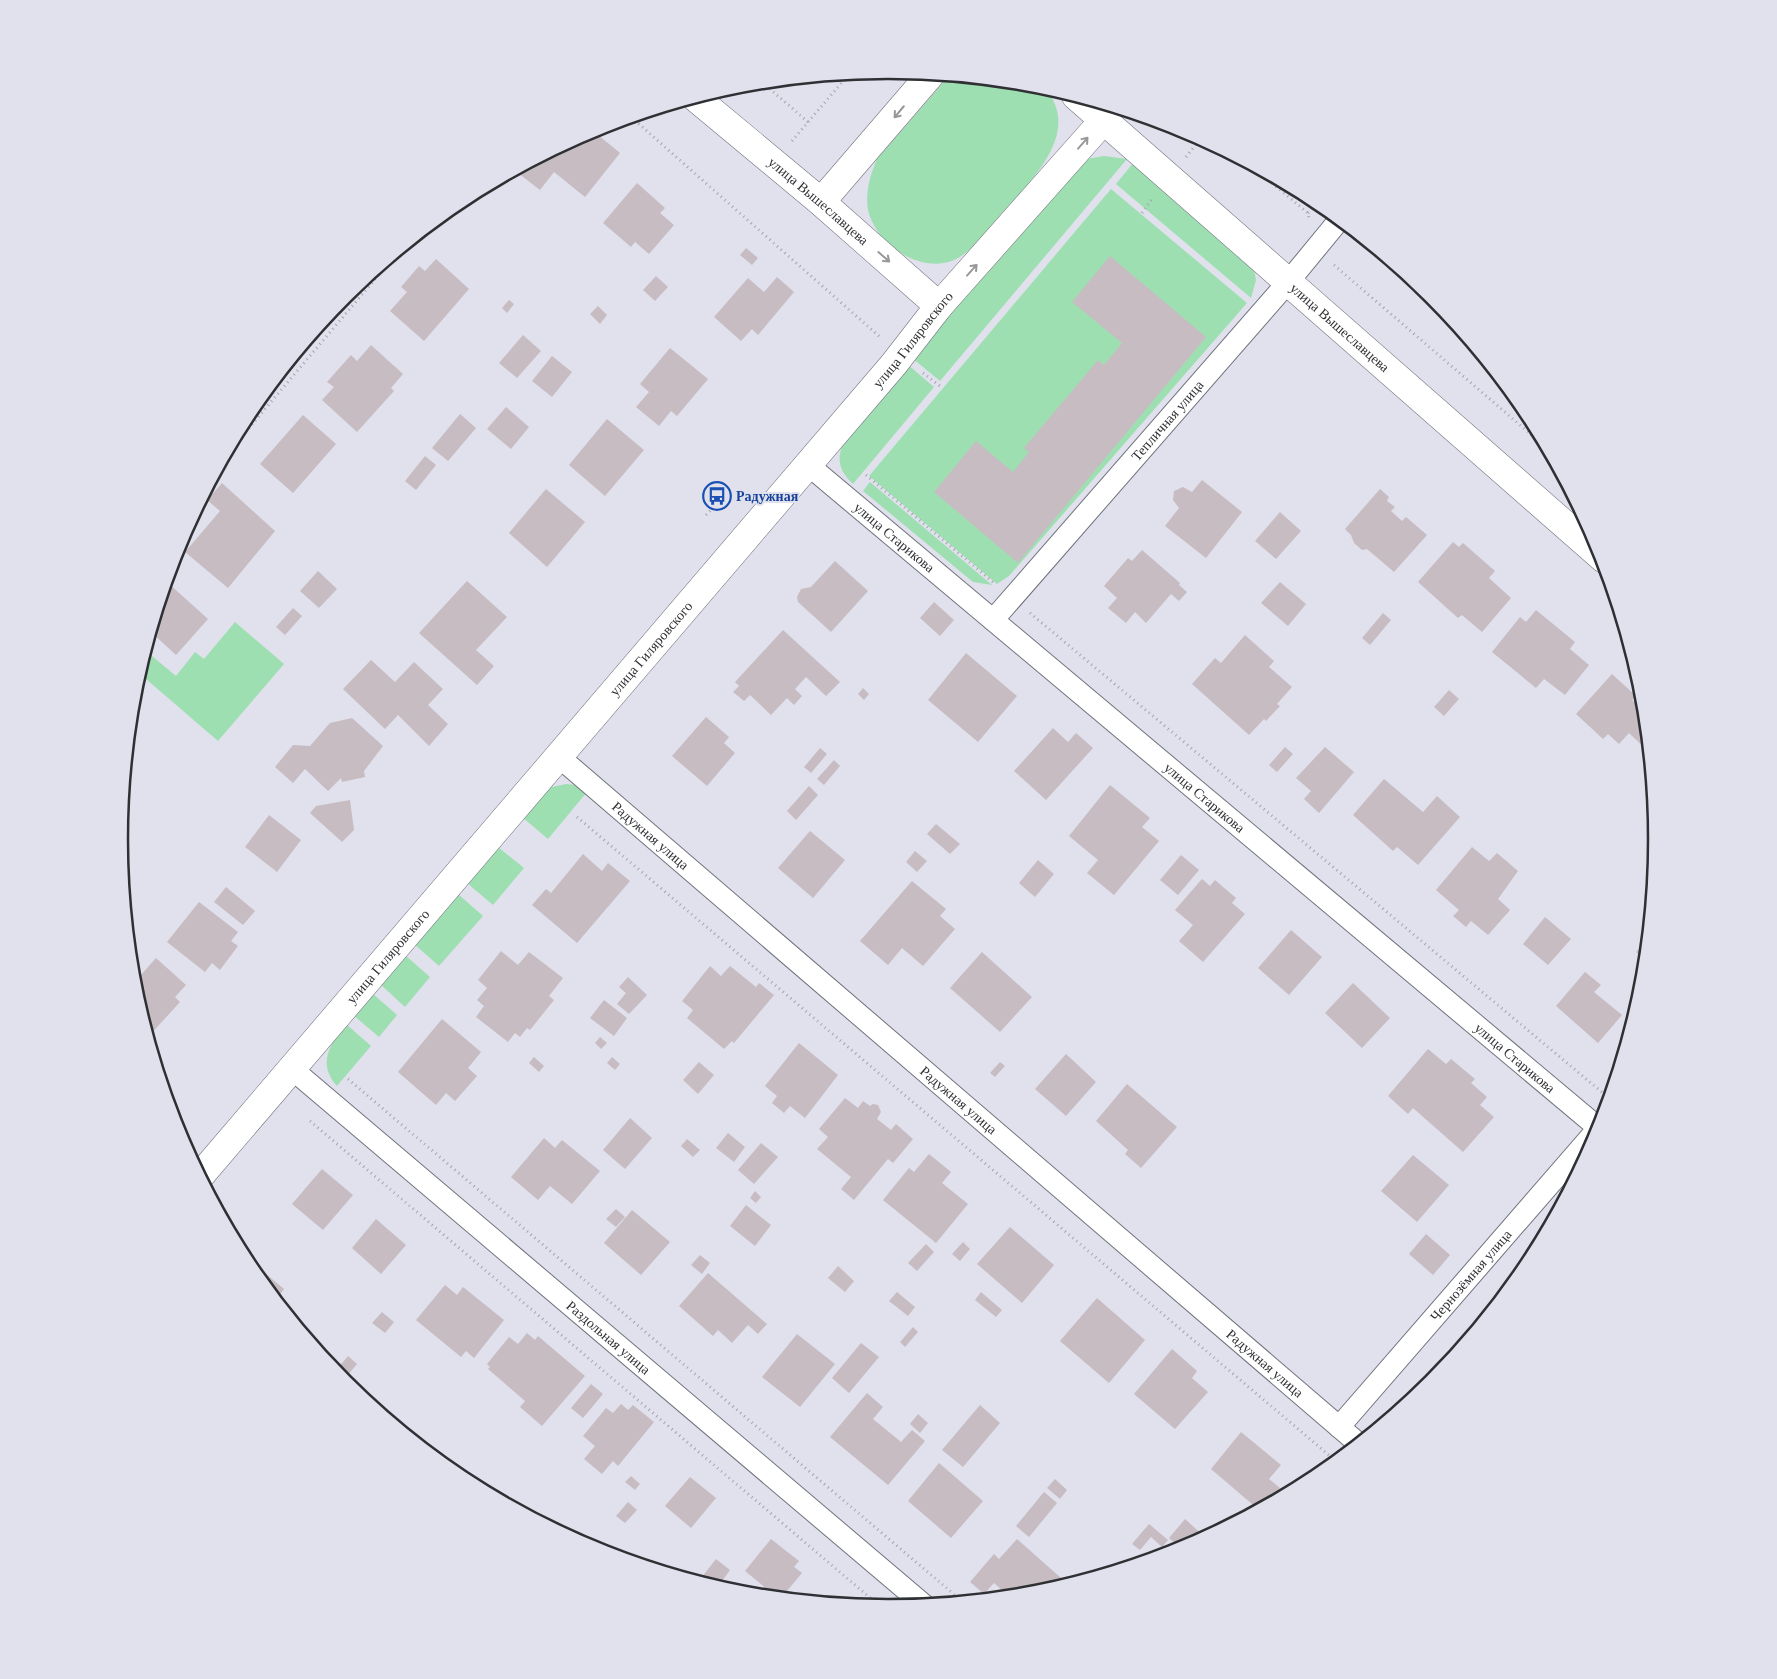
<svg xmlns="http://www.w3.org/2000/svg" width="1777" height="1679" viewBox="0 0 1777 1679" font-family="'Times New Roman',serif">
<rect width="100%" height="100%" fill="#e0e1ed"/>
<g fill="#9edfb2">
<path d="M949 76 1044 87C1084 132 1031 180 1002 213 988 229 974 251 954 260 921 274 879 246 869 214 864 196 870 175 877 159Z"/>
<path d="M1104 156 1127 159 940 381 912 358 997 257 1086 159Z"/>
<path d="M1134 162 1254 269 1256 280 1251 298 1116 184Z"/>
<path d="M1111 189 1247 303 1009 576 997 584 869 476Z"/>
<path d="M907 364 934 387 853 484C839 471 836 459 844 441Z"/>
<path d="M870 482 992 585 973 582 863 491Z"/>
<path d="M235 622 284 664 218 741 139 673 146 651 176 676 195 652 204 659Z"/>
<path d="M566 784 575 785 587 792 548 839 522 817 547 788Z"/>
<path d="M498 847 524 868 493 905 467 883Z"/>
<path d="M458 894 483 916 439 966 414 944Z"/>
<path d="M405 955 430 977 405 1007 380 984Z"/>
<path d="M372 993 397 1015 379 1037 353 1015Z"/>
<path d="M346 1024 371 1046 337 1086C316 1063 331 1043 346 1024Z"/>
</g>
<g fill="#c7bcc2">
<path d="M592 130 620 153 585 197 554 172 540 190 518 173 524 166Z"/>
<path d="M637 183 665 208 660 213 674 225 649 254 635 242 631 247 603 223Z"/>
<path d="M746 248 758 258 752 265 740 255Z"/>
<path d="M1110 256 1206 337 1018 563 934 492 976 441 1013 472 1029 452 1024 448 1098 360 1104 365 1122 343 1072 302Z"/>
<path d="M436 259 469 289 424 341 390 311 407 292 401 287 419 266 425 271Z"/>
<path d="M656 276 668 287 655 301 643 290Z"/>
<path d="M777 277 794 292 758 335 752 329 741 341 714 317 748 278 764 292Z"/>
<path d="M509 300 514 304 507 313 502 308Z"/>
<path d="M598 306 607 315 600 324 590 314Z"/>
<path d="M523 335 541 351 517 378 499 363Z"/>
<path d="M371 345 403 374 391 388 394 391 357 432 322 400 334 387 327 382 351 355 357 361Z"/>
<path d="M670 348 708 379 677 416 671 411 659 426 636 407 649 392 640 384Z"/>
<path d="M552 356 572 372 552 397 532 381Z"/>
<path d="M506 407 529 427 511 449 487 429Z"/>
<path d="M460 414 476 428 448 461 432 448Z"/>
<path d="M303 415 336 444 293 493 260 464Z"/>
<path d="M607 419 644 450 605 496 569 465Z"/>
<path d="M425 456 436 465 416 490 405 481Z"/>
<path d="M1202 480 1242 512 1206 558 1165 526 1179 508 1173 500 1174 491 1183 487 1192 492Z"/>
<path d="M222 483 275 531 228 588 185 552 220 511 207 500Z"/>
<path d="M546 489 585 522 547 567 509 533Z"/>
<path d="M1380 489 1389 497 1387 501 1395 507 1391 511 1402 521 1406 517 1427 535 1394 572 1367 549 1362 550 1354 543 1351 535 1345 529Z"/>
<path d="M1280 512 1301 531 1276 559 1255 541Z"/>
<path d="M1453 542 1459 547 1463 543 1495 571 1489 578 1511 598 1482 632 1462 615 1458 618 1418 582Z"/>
<path d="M1142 550 1180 583 1179 585 1187 592 1179 601 1171 594 1146 623 1135 612 1126 623 1108 608 1117 598 1104 586 1128 558 1132 561Z"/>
<path d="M835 561 868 591 831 632 798 602 797 597 801 589 811 587Z"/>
<path d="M318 571 337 589 319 608 300 591Z"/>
<path d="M467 581 507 617 476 650 494 666 477 685 419 633Z"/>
<path d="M1280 582 1306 604 1288 626 1261 603Z"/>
<path d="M168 583 208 619 176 655 151 632 165 586Z"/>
<path d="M934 602 954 620 940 636 920 618Z"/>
<path d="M293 608 302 616 285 635 276 627Z"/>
<path d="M1536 610 1575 642 1570 649 1589 665 1565 695 1544 679 1536 688 1492 652 1520 617 1526 622Z"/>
<path d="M1383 613 1391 620 1370 645 1362 638Z"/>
<path d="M783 630 840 682 826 696 806 677 795 689 802 696 794 705 787 698 771 715 750 695 744 701 733 692 739 686 735 682Z"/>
<path d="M1245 635 1274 661 1269 667 1292 687 1277 704 1280 706 1266 721 1264 719 1249 735 1192 684 1215 658 1221 663Z"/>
<path d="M966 653 1017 696 978 742 928 700Z"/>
<path d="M371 660 395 682 414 662 443 689 428 705 448 724 429 746 398 715 385 729 343 689Z"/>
<path d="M1612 674 1636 696 1632 700 1646 713 1649 748 1647 750 1629 733 1619 744 1608 734 1603 739 1576 714Z"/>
<path d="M863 688 869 694 864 700 858 694Z"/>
<path d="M1449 690 1459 699 1444 716 1434 707Z"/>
<path d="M706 717 729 737 724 743 735 753 707 786 672 756Z"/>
<path d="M352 718 383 746 364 771 365 777 342 782 341 778 328 791 305 769 293 783 275 767 293 745 310 746 330 723Z"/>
<path d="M1053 728 1068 742 1076 733 1093 748 1046 800 1014 771Z"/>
<path d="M1285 747 1293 754 1277 772 1269 765Z"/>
<path d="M1325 747 1354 772 1319 813 1304 799 1311 791 1296 778Z"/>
<path d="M820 748 827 754 811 773 804 767Z"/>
<path d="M834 760 840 766 824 785 817 779Z"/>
<path d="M1384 779 1423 812 1437 796 1460 817 1418 865 1397 847 1393 851 1353 815Z"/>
<path d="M1110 785 1150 818 1142 827 1159 841 1114 895 1087 873 1098 860 1069 836Z"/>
<path d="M809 786 818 795 796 820 787 811Z"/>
<path d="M350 800 354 830 342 842 310 813 316 806Z"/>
<path d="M269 815 301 840 277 872 245 847Z"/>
<path d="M936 824 960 844 950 854 927 834Z"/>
<path d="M810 831 845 860 813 898 778 868Z"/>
<path d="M1472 847 1489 861 1497 853 1518 871 1498 899 1510 910 1488 935 1471 921 1466 927 1453 916 1459 910 1436 890Z"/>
<path d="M915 851 927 861 917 872 906 862Z"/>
<path d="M583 854 602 871 608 863 630 881 577 943 532 905 546 889 551 893Z"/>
<path d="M1181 855 1199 870 1178 895 1160 880Z"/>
<path d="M1038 860 1054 874 1035 897 1019 883Z"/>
<path d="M1202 879 1210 886 1215 880 1236 898 1232 903 1245 914 1203 962 1179 941 1193 925 1175 910Z"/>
<path d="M912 881 946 909 940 916 955 929 923 966 902 948 888 965 860 941Z"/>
<path d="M226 887 255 911 243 925 214 902Z"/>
<path d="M199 902 238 932 231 941 238 946 220 970 212 963 205 972 167 942Z"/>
<path d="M1545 917 1571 939 1548 965 1523 944Z"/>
<path d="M1291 930 1322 957 1289 995 1258 968Z"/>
<path d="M1648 938 1646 962 1636 952Z"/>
<path d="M501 951 518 965 529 952 563 978 549 996 554 1000 530 1030 527 1028 520 1037 515 1033 508 1042 476 1017 484 1006 477 1000 487 988 478 980Z"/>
<path d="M982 952 1032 997 1000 1032 950 988Z"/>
<path d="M156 958 186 985 175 997 180 1002 148 1037 133 984Z"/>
<path d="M710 966 721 976 730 966 756 987 759 983 774 995 734 1043 732 1041 724 1049 687 1018 693 1010 682 1001Z"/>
<path d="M1585 972 1601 985 1594 992 1622 1015 1598 1043 1556 1006Z"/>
<path d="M628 977 647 995 629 1014 617 1004 626 993 619 987Z"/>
<path d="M1353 983 1390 1018 1362 1048 1325 1013Z"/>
<path d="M604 1000 627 1018 614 1036 590 1018Z"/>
<path d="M442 1019 481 1052 468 1068 477 1076 455 1101 446 1093 436 1105 398 1072Z"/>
<path d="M600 1037 607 1043 601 1049 595 1043Z"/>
<path d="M799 1043 838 1075 805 1118 790 1106 784 1113 772 1103 777 1096 765 1086Z"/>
<path d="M1428 1049 1446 1064 1451 1059 1475 1079 1471 1083 1487 1097 1480 1105 1494 1117 1463 1152 1413 1108 1408 1114 1388 1096Z"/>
<path d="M1066 1054 1096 1082 1066 1116 1035 1089Z"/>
<path d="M534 1057 544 1066 539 1072 529 1063Z"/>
<path d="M612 1057 620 1064 615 1070 607 1063Z"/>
<path d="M699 1062 714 1075 698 1094 683 1080Z"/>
<path d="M1000 1062 1005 1066 995 1077 990 1073Z"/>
<path d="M1127 1084 1177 1127 1141 1168 1125 1154 1128 1150 1096 1121Z"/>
<path d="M845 1098 858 1108 863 1101 870 1106 873 1104 878 1105 881 1112 877 1119 891 1130 896 1124 913 1139 893 1163 888 1159 854 1200 841 1189 851 1177 817 1149 828 1137 819 1129Z"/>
<path d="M630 1118 652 1138 625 1169 603 1150Z"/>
<path d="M728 1133 745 1147 734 1162 716 1148Z"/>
<path d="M544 1138 555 1148 562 1140 600 1171 572 1204 550 1186 538 1200 511 1177Z"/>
<path d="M687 1139 700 1150 693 1157 681 1146Z"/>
<path d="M761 1143 778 1157 754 1184 738 1170Z"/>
<path d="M929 1154 951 1172 942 1183 968 1204 936 1243 883 1200 909 1168 914 1172Z"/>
<path d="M1413 1155 1449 1185 1417 1222 1381 1191Z"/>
<path d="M322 1169 353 1195 323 1230 292 1204Z"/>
<path d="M755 1191 761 1197 756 1203 750 1198Z"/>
<path d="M746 1205 771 1225 755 1246 730 1226Z"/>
<path d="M616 1209 625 1217 616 1227 606 1219Z"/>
<path d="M632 1210 670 1242 641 1275 604 1243Z"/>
<path d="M376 1219 406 1245 381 1274 352 1248Z"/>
<path d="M1010 1227 1054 1265 1022 1303 977 1264Z"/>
<path d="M1426 1234 1450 1255 1433 1275 1409 1254Z"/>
<path d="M963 1242 970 1249 960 1261 952 1254Z"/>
<path d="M926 1244 934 1252 917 1271 908 1263Z"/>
<path d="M700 1255 710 1263 702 1274 691 1265Z"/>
<path d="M247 1258 284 1289 276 1300 249 1267 245 1260Z"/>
<path d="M838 1266 854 1281 845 1292 828 1278Z"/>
<path d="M708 1273 767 1324 758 1334 748 1325 732 1343 718 1330 713 1336 679 1306Z"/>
<path d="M445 1285 457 1295 463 1287 504 1320 474 1358 466 1351 461 1357 416 1320Z"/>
<path d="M897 1292 915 1307 908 1316 889 1301Z"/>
<path d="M981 1292 1002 1310 996 1317 975 1300Z"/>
<path d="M1097 1298 1145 1340 1109 1383 1060 1341Z"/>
<path d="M382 1312 394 1322 385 1333 372 1323Z"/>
<path d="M913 1327 918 1332 905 1347 900 1342Z"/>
<path d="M527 1333 535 1340 538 1336 585 1376 542 1426 520 1407 525 1401 488 1369 490 1367 487 1364 509 1337 518 1344Z"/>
<path d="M797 1334 835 1364 800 1407 762 1377Z"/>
<path d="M861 1343 879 1357 849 1393 832 1378Z"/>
<path d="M1172 1349 1197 1371 1192 1378 1208 1392 1175 1429 1134 1394Z"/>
<path d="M348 1356 357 1364 347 1376 338 1368Z"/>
<path d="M591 1384 603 1394 583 1418 571 1408Z"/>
<path d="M867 1393 883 1407 873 1419 901 1442 912 1430 925 1441 888 1485 830 1437Z"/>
<path d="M621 1404 628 1410 633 1405 654 1422 618 1466 613 1461 602 1474 584 1459 595 1446 583 1436 606 1408 613 1413Z"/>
<path d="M980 1405 1000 1423 963 1467 942 1450Z"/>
<path d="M918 1414 928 1423 920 1433 910 1424Z"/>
<path d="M1241 1432 1281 1465 1269 1479 1280 1488 1259 1510 1211 1469Z"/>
<path d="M939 1463 983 1501 951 1538 908 1501Z"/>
<path d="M631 1476 640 1484 635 1490 625 1482Z"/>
<path d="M690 1477 716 1498 691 1528 665 1506Z"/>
<path d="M1055 1479 1067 1490 1060 1499 1047 1488Z"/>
<path d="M1044 1492 1057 1503 1029 1537 1016 1526Z"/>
<path d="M628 1502 637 1510 625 1523 616 1516Z"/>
<path d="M1185 1519 1206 1538 1183 1550 1169 1538Z"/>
<path d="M1149 1524 1168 1540 1162 1547 1151 1537 1140 1550 1132 1544Z"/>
<path d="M771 1539 799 1561 794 1567 802 1573 781 1598H778L745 1571Z"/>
<path d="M1017 1539 1069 1585 1038 1594 995 1599 1002 1590 994 1583 984 1594 970 1582 994 1554 999 1559Z"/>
<path d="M1170 1544 1179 1552 1158 1558Z"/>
<path d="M716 1559 730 1570 717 1588 698 1582Z"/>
</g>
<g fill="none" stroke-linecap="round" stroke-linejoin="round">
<defs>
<g id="street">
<path id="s1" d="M807 464 1601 1130"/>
<path d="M1573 532 1585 518"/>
<path id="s2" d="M993 620 1289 281 1340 219"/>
<path id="s3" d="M558 756 1359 1444"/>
<path id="s4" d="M292 1069 924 1605"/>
<path id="s5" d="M1339 1427 1602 1124"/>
</g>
<g id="secondary">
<path id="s6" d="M1076 96 1604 559"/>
<path id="s7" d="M696 98 821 202 939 306"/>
<path d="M821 202 931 74"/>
<path id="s8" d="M200 1176 894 364 939 306 1103 121"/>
</g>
</defs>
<use href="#street" stroke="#70727c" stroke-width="23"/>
<use href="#secondary" stroke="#70727c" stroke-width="29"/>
<g stroke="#a3a4ad" stroke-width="3" stroke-dasharray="1 4" stroke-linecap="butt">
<path d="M762 82 808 122"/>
<path d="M631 117 880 337"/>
<path d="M792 141 849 74"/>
<path d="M1186 157 1201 138"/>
<path d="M1249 164 1308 213 1309 219"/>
<path d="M1142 213 1152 199"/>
<path d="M1308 213 1318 201"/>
<path d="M1334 265 1549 450"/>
<path d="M923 373 940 386"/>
<path d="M226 455 398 252"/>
<path d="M866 475 994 583"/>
<path d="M706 515 728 492"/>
<path d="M1030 613 1610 1099"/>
<path d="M577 817 1337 1462"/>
<path d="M348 1079 963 1602"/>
<path d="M1604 1094 1616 1081"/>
<path d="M310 1121 882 1608"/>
</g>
<use href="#street" stroke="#fff" stroke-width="21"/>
<use href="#secondary" stroke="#fff" stroke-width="28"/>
</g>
<defs><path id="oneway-shaft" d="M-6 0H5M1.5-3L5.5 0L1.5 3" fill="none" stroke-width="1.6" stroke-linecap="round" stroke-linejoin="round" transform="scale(1.25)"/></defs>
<g stroke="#97989a">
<use href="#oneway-shaft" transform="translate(899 112) rotate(130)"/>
<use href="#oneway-shaft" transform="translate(1083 143) rotate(-49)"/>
<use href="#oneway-shaft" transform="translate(884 257) rotate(41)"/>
<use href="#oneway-shaft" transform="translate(972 270) rotate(-48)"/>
</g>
<defs>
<symbol id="bus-ring" viewBox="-11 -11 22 22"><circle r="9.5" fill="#e0e1ed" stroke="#1a4fb4" stroke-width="1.5"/><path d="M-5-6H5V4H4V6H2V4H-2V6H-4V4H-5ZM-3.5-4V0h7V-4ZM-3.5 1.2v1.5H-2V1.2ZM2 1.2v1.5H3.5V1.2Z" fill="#1a4fb4"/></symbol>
</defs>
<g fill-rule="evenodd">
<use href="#bus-ring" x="701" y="480" width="32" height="32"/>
</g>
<g text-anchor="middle" stroke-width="4" stroke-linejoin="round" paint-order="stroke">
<g font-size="14" fill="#2f3034" stroke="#e0e1ed">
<text dy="5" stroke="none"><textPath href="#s7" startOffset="160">улица Вышеславцева</textPath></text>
<text dy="5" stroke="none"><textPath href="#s6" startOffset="351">улица Вышеславцева</textPath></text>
<text dy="5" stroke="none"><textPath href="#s8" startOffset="1099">улица Гиляровского</textPath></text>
<text dy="5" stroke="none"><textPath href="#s2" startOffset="265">Тепличная улица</textPath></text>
<text dy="5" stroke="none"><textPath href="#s1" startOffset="114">улица Старикова</textPath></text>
<text dy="5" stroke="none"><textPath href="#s8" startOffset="694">улица Гиляровского</textPath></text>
<text dy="5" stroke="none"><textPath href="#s1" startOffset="519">улица Старикова</textPath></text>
<text dy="5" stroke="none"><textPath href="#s3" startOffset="122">Радужная улица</textPath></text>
<text dy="5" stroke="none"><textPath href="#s8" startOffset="289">улица Гиляровского</textPath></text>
<text dy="5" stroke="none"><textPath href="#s1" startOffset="924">улица Старикова</textPath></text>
<text dy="5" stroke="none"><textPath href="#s3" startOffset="528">Радужная улица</textPath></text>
<text dy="5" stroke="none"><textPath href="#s5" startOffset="201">Чернозёмная улица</textPath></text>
<text dy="5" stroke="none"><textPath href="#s4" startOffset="415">Раздольная улица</textPath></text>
<text dy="5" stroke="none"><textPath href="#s3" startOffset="932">Радужная улица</textPath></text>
</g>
<g font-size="14" font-weight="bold" fill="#164399" stroke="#e0e1ed" text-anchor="start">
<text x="736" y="501">Радужная</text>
</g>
</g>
<path d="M0 0H1777V1679H0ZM128 839a760 760 0 1 1 1520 0a760 760 0 1 1-1520 0Z" fill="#e0e1ed" fill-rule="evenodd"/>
<path fill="none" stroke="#2f3034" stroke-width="2.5" d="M128 839a760 760 0 1 1 1520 0a760 760 0 1 1-1520 0Z"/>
</svg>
